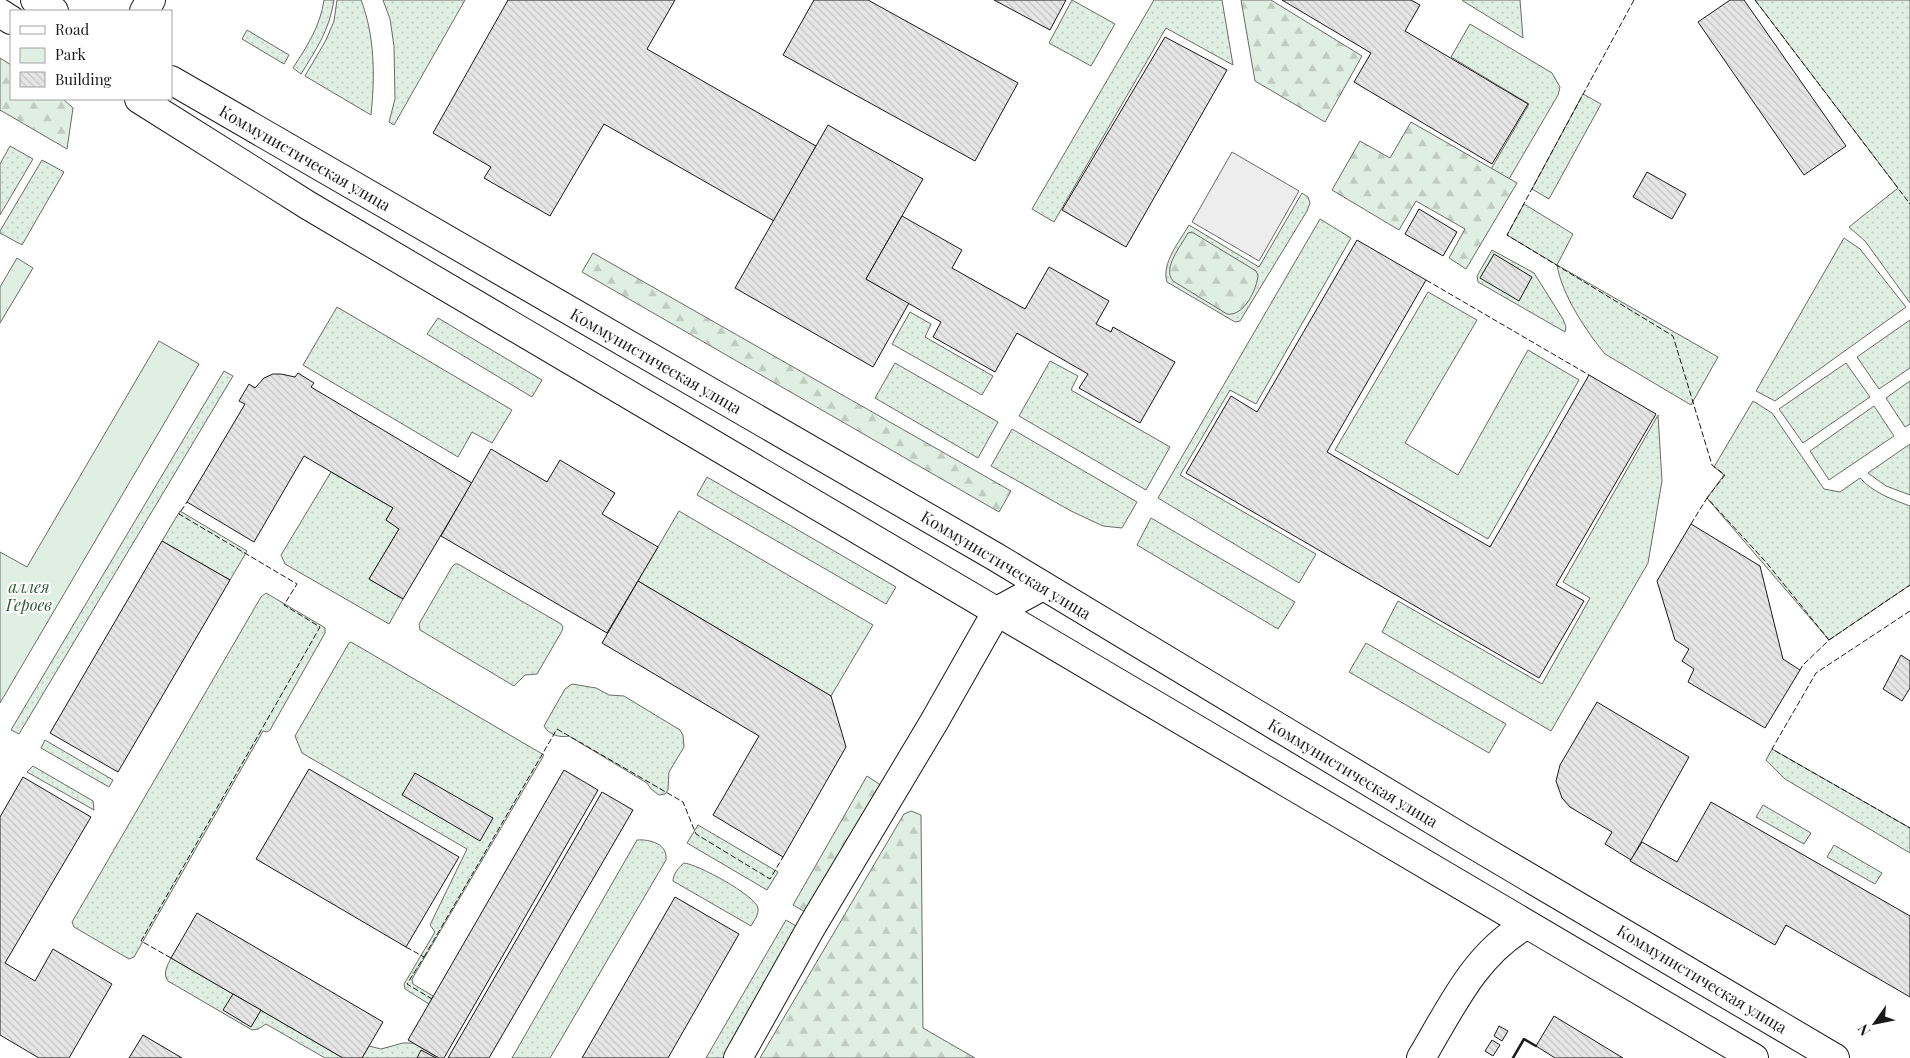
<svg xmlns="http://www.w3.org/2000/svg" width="1910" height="1058" viewBox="0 0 1910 1058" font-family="'Playfair Display',serif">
<defs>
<pattern id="grass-dots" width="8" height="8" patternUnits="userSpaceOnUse" patternTransform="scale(1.25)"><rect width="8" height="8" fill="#e0efe3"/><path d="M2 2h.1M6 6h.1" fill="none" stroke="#c0ccc2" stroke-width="1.8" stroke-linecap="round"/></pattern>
<pattern id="forest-firs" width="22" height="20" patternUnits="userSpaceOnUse" patternTransform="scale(1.25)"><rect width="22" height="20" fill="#e0efe3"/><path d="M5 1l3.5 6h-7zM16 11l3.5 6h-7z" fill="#c0ccc2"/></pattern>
<pattern id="building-back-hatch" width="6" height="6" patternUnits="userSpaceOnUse" patternTransform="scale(1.25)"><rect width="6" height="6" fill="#e6e6e6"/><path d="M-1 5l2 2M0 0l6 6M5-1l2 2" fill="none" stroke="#c5c5c5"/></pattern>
</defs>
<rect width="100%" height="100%" fill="#fff"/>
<g fill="url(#grass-dots)" stroke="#6a6a6a">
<path d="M324 0H334C329 31 317 48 301 74L293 68C307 46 320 27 324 0Z"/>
<path d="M337 0H361C375 36 375 77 371 115L305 76 326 40 334 21Z"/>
<path d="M383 0H465L394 125 389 122 395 99 394 46 390 19Z"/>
<path d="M1072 0 1115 24 1091 66 1049 43Z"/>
<path d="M1154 0H1222L1233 65 1166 28 1054 222 1032 209Z"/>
<path d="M1462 0H1520L1523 38 1463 1Z"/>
<path d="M1755 0H1910V303L1865 241 1849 227 1898 188Z"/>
<path d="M1470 24 1552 73 1560 87 1558 95 1509 179 1491 169 1529 104 1451 57Z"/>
<path d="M247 30 289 55 284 64 242 39Z"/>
<path d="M1583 94 1601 104 1549 199 1532 189Z"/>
<path d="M10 146 33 159 0 215V164Z"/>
<path d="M42 160 64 172 22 245 0 233V231Z"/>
<path d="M1302 193 1308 197 1310 203 1307 211 1240 321 1235 322 1167 282C1161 263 1180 241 1189 225L1259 267Z"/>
<path d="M1524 204 1573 234 1557 265 1718 357 1691 405 1605 354C1586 331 1562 295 1557 265L1507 235Z"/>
<path d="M1320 219 1351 238 1256 404 1230 390 1180 475 1316 554 1299 583 1158 498Z"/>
<path d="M1844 238 1860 249 1906 307 1775 401 1756 391Z"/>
<path d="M1492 250 1534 273 1563 319 1566 327 1565 332 1478 282 1477 276Z"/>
<path d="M1428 292 1477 320 1405 443 1458 475 1528 350 1579 380 1488 539 1335 450Z"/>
<path d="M337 307 512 410 492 443 472 432 458 457 303 365Z"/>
<path d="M910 312 931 324 925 337 993 376 982 395 892 344Z"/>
<path d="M438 318 542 380 532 397 427 334Z"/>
<path d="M1910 320V368L1879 389 1857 357Z"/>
<path d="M1050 361 1078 376 1071 390 1170 447 1146 490 1019 416Z"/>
<path d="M895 363 998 422 978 458 875 398Z"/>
<path d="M1846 363 1870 397 1803 443 1779 409Z"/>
<path d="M224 371 233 376 19 734 11 730Z"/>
<path d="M1910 381V424L1905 427 1886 398Z"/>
<path d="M1753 401 1772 413 1824 489 1840 492 1860 478C1874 493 1891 499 1910 506V585L1829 640 1707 498 1724 475 1714 467Z"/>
<path d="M1874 406 1894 436 1829 480 1810 451Z"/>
<path d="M1658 415 1662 481 1648 563 1551 731 1382 632 1398 601 1542 684 1590 598 1563 582Z"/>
<path d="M1012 429 1137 502 1122 528 1103 526 1071 511 991 466Z"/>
<path d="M1910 444V495L1886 486 1868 473Z"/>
<path d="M331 472 393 508 386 520 399 529 369 579 403 599 389 624 285 564 281 555Z"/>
<path d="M707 477 896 587 886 604 697 495Z"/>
<path d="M180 511 247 551 230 580 162 541Z"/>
<path d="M679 511 873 625 831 696 638 581Z"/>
<path d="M1151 518 1295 602 1278 629 1137 545Z"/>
<path d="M455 564H458L561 624 563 627 562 631 537 674 525 675 514 686 420 630 419 624 452 567Z"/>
<path d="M266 593 322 626 325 628V633L270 730 267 732 263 731 134 957 129 959 74 927 72 922 261 597Z"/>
<path d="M351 642 544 755 412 979 413 984 433 996 429 1004 405 989 404 984 435 932 430 925 467 849 302 753 295 736 349 643Z"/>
<path d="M1366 643 1506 724 1489 753 1349 672Z"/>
<path d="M572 684 596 688 609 695 624 696 680 730 683 735 684 747 669 772 668 790 665 794 659 795 651 789 647 783 569 736C560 738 549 735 544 726L565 689Z"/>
<path d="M45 740 113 780 109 787 41 748Z"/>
<path d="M1772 749 1910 828V853L1785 779 1766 760Z"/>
<path d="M33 766 93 801 94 810 27 772Z"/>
<path d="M1763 805 1811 833 1804 844 1756 817Z"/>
<path d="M698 825 778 872 767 890 687 843Z"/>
<path d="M637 840C650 839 668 844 666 860L550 1058H512Z"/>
<path d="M1834 845 1882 873 1875 884 1827 857Z"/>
<path d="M684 863C697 864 755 895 758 908 759 914 754 921 751 926L673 881C673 874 679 867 684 863Z"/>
<path d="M786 920 801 929 727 1058H706Z"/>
<path d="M171 958 343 1058H325L266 1024 258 1029 252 1030 168 981C162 973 168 965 171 958Z"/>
<path d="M403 1043H413L439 1058H362L369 1046 381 1049Z"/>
</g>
<g fill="url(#forest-firs)" stroke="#6a6a6a">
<path d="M1241 0H1271L1362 56 1325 122 1255 81Z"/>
<path d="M0 58 11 65V99H63L73 108 67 149 0 110Z"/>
<path d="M1411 122 1517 183 1466 269 1449 258 1465 229 1416 201 1399 230 1332 190 1360 141 1390 158Z"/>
<path d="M1192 232 1256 271 1258 275C1257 289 1244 317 1227 314L1173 281C1162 268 1181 246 1188 233Z"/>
<path d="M593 253 1011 491 999 512 582 272Z"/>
<path d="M867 776 882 786 809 914 793 905Z"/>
<path d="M911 811 921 815 923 1028 975 1058H760L904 814Z"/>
</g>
<g fill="#e0efe3" stroke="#6a6a6a">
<path d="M17 258 33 268 0 323V287Z"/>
<path d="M159 341 199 364 0 703V552L27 567Z"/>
</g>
<path fill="#ededed" stroke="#6a6a6a" d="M1232 152 1299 191 1259 261 1192 222Z"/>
<g fill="url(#building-back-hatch)" stroke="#1a1a1a">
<path d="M508 0H675L647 49 816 146 774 221 604 124 550 216 484 178 491 167 433 133Z"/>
<path d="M814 0H868L1018 83 975 161 783 55Z"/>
<path d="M994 0H1066L1050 30Z"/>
<path d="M1282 0H1411L1420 5 1405 31 1528 104 1492 164 1354 82 1371 53Z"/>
<path d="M1730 0H1744L1846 146 1804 175 1698 22Z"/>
<path d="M1165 37 1227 70 1126 247 1062 210Z"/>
<path d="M828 125 923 179 866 279 909 303 873 367 735 288Z"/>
<path d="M1647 172 1686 194 1672 219 1633 197Z"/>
<path d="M1419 209 1457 232 1443 256 1405 234Z"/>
<path d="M902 216 962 250 952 268 1025 309 1049 267 1109 301 1096 324 1111 332 1113 327 1175 362 1140 423 1079 388 1088 374 1017 333 995 372 933 337 941 322 866 279Z"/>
<path d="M1357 240 1426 280 1327 452 1490 547 1589 375 1656 414 1556 585 1584 601 1539 678 1186 473 1231 396 1257 412Z"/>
<path d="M1494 254 1532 277 1519 301 1480 278Z"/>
<path d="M298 373 314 383 311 387 472 483 403 599 369 579 399 529 386 520 393 508 304 456 254 542 187 502 245 404 239 401 249 384 255 388 264 378 273 374H281L295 377Z"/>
<path d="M491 449 547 482 560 460 615 493 602 514 658 547 607 633 441 536Z"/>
<path d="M1691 524 1760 566 1783 659 1800 670 1765 728 1688 682 1694 669 1682 661 1689 649 1675 640 1657 581Z"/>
<path d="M162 541 230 580 118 772 50 733Z"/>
<path d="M638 581 831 696 846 747 783 857 713 815 759 736 602 643Z"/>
<path d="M1901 655 1910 661V688L1902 701 1883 689Z"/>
<path d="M1597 702 1689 757 1631 860 1605 844 1612 832 1570 807 1562 798 1556 781 1560 765Z"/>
<path d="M309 769 459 857 406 947 256 859Z"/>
<path d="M564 770 598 790 444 1058H439L408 1040Z"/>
<path d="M415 773 493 818 480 841 402 795Z"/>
<path d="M23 777 91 817 5 963 35 981 53 949 112 984 69 1058H39L0 1035V817Z"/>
<path d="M602 792 633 810 489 1058H448Z"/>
<path d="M1711 802 1910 916V997L1786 925 1775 945 1630 861 1642 842 1677 862Z"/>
<path d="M675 897 739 934 668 1058H582Z"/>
<path d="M197 913 383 1022 362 1058H343L171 958Z"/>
<path d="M233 994 261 1010 251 1027 223 1010Z"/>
<path d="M1554 1016 1623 1058H1555L1536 1046Z"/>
<path d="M1499 1026 1508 1031 1502 1041 1494 1036Z"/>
<path d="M143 1035 182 1058H129Z"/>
<path d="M1492 1040 1500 1045 1493 1056 1485 1051Z"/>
<path d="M421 1050 436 1058H417Z"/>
</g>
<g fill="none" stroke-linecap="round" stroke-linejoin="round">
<defs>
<g id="minor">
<path d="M144 11 151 0"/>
<path d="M738 1058 812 926 934 722 997 611 1043 586"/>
<path d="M1421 1058C1451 1008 1474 955 1526 925"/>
</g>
<g id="major">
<path d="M35 0 54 11"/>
<path d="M0 13 11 20"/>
<path d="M171 80 994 556 1469 842 1835 1058"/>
<path d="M139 99 309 206 1754 1058"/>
</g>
</defs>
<use href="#minor" stroke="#1a1a1a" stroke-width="30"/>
<use href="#major" stroke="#1a1a1a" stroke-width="30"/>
<use href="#minor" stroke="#fff" stroke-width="28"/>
<use href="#major" stroke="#fff" stroke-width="28"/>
<g stroke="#1a1a1a" stroke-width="1" stroke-dasharray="6 2.5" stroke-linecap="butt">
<path d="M1634 0 1507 235 1673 336 1712 465 1725 475 1707 498"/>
<path d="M1755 0 1910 204"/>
<path d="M1426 280 1589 375"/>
<path d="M1691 524 1707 498 1766 562 1829 640 1803 665 1800 670"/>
<path d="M1910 611 1816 673 1772 749 1910 828"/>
<path d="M1829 640 1910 585"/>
<path d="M406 947 424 957 407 984 432 999"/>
<path d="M424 957 557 729 683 802 696 834 770 879 783 857"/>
<path d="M171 958 141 941 320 627 284 605 297 584 179 514 187 502"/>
</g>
<path stroke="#1a1a1a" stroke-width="2.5" d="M1513 1058 1524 1039 1536 1046"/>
</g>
<g text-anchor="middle" stroke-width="4" stroke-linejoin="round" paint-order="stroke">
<g font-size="16" fill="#1a1a1a" stroke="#fff">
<text transform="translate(305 158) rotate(30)" y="6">Коммунистическая улица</text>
<text transform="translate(656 361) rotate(30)" y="6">Коммунистическая улица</text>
<text transform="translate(1006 565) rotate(31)" y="6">Коммунистическая улица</text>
<text transform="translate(1353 773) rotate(31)" y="6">Коммунистическая улица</text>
<text transform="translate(1702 979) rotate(31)" y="6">Коммунистическая улица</text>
</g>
<g font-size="16" font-style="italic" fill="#2b5a34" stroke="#fff">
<text x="29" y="593">аллея<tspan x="29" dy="18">Героев</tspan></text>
</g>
</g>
<rect x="10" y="10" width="162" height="90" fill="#ffffff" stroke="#a3a3a3"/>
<rect x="20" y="26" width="25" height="8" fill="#ffffff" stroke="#a3a3a3"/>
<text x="55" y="35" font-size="15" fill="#1a1a1a">Road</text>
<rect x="20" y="48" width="25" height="15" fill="#e0efe3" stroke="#a3a3a3"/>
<text x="55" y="60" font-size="15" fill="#1a1a1a">Park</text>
<rect x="20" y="72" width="25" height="15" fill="url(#building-back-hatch)" stroke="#a3a3a3"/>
<text x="55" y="85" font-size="15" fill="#1a1a1a">Building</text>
<g transform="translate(1875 1023) rotate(237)" stroke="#ffffff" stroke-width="4" paint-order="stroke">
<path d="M0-4L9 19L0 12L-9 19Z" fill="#1a1a1a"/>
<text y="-8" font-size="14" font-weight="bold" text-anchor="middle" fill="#1a1a1a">N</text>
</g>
</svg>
